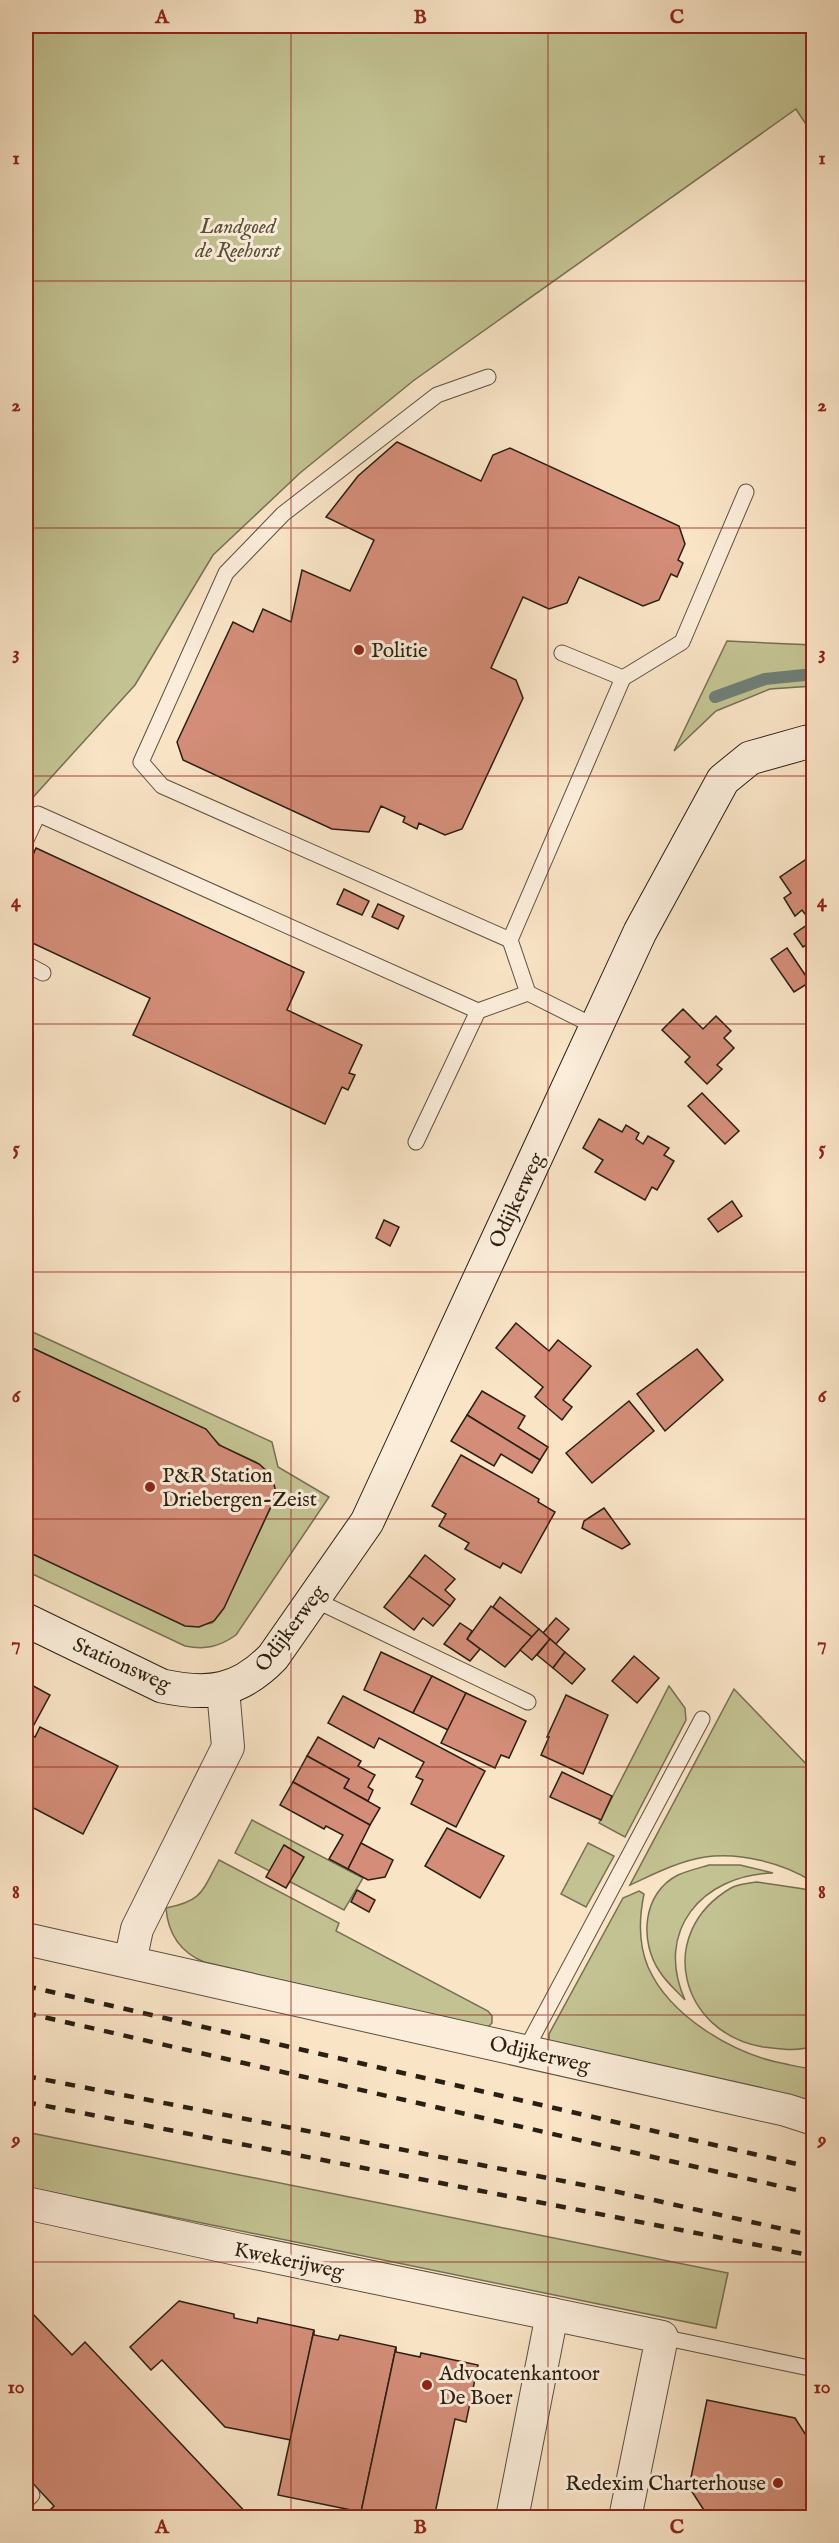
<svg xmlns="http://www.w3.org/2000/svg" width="839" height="2543" viewBox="0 0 839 2543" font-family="'IM FELL English',serif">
<rect width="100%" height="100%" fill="#f9e4c6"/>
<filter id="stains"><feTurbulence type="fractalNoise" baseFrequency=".00333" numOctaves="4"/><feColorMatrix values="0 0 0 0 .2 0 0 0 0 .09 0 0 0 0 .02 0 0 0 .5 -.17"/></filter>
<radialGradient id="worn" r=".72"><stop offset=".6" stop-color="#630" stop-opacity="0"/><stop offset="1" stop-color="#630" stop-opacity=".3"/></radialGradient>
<g fill="#c3c292" stroke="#767052" stroke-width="1.5">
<path d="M26 26H813V135L796 109 413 381 300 473 213 555 135 685 26 805Z"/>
<path d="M727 641 813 645V686L770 689 716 711 674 751Z"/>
<path d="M26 1329 272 1442 278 1467 329 1497 236 1635C219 1647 205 1650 185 1646L26 1571V1549L194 1626 212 1623 221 1612 271 1507 256 1462 221 1446 204 1429 26 1345Z"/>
<path d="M669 1686 685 1708 686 1720 625 1837 599 1823Z"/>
<path d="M734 1689 813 1771V1882C784 1863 740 1852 705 1857 679 1861 654 1874 630 1885Z"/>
<path d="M252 1820 363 1878 344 1910 235 1853Z"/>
<path d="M588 1843 614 1856 586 1907 561 1894Z"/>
<path d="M219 1860 339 1923 336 1931 488 2011 492 2016V2023L487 2028 204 1962C180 1952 168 1934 166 1908 203 1901 202 1891 219 1860Z"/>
<path d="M709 1865H740L773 1873C702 1875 654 1931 685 2000 677 1991 666 1982 660 1972 639 1942 642 1893 678 1875 687 1871 699 1868 709 1865Z"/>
<path d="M757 1882 804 1889 813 1895V2046C796 2052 781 2049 763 2047 680 2033 654 1933 731 1888 738 1884 749 1883 757 1882Z"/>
<path d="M639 1891 644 1894C639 1918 638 1943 648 1967 670 2017 735 2055 786 2064 795 2066 805 2069 813 2068V2106L553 2043 549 2041V2034L623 1898Z"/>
<path d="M26 2132 728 2273 716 2328 26 2187Z"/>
</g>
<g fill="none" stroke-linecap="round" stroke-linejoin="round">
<path stroke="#6f7e76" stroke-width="12" d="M715 697 765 679 814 674"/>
</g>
<g fill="#d38d78" stroke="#291f12" stroke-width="1.5">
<path d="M397 442 481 481 493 455 510 448 679 526 685 544 678 560 683 563 677 577 671 574 659 600 643 606 579 577 567 603 549 609 523 597 491 668 516 680 523 698 462 829 445 835 419 823 417 829 403 822 405 817 381 806 369 832 332 829 183 760 177 742 233 622 253 632 263 609 291 622 302 570 350 591 374 540 326 517 358 476Z"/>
<path d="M36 848 304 972 287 1010 362 1045 349 1073 355 1075 348 1090 342 1087 325 1124 133 1035 150 998 26 940V871Z"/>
<path d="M814 854V940L803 947 794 934 811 922 802 910 795 916 784 898 791 893 780 877Z"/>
<path d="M344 889 369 901 362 915 337 904Z"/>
<path d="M378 904 404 916 398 929 372 917Z"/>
<path d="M787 948 810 982 794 992 771 959Z"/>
<path d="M683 1009 703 1029 716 1016 731 1031 724 1038 734 1048 717 1065 722 1069 707 1084 685 1062 690 1057 662 1030Z"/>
<path d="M702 1093 739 1131 725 1144 688 1106Z"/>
<path d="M599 1119 622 1132 626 1125 639 1133 636 1139 643 1144 648 1136 669 1148 664 1155 674 1161 657 1190 652 1187 645 1200 595 1172 603 1160 583 1148Z"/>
<path d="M732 1201 742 1216 718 1232 708 1219Z"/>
<path d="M384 1220 399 1227 390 1246 376 1238Z"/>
<path d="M516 1323 549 1351 558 1340 591 1366 563 1400 572 1407 562 1420 535 1397 543 1387 496 1348Z"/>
<path d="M26 1345 206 1429 219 1445 259 1464 271 1475 275 1488 273 1502 224 1608 214 1621 199 1627 185 1626 26 1551Z"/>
<path d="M697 1349 723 1380 665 1431 637 1394Z"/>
<path d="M482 1391 525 1416 518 1428 548 1447 540 1460 467 1415Z"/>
<path d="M629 1401 654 1431 592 1483 566 1453Z"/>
<path d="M467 1415 540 1460 532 1473 501 1454 494 1466 451 1441Z"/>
<path d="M461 1455 539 1499 538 1502 555 1512 521 1573 503 1563 500 1568 465 1549 469 1543 439 1526 446 1514 432 1506Z"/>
<path d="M604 1508 630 1544 622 1549 582 1528 584 1521Z"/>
<path d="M425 1555 455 1579 445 1590 455 1599 450 1606 409 1576Z"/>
<path d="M409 1576 450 1606 433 1626 423 1618 414 1630 384 1607Z"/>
<path d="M500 1597 539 1629 532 1637 493 1607Z"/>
<path d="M491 1606 532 1637 505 1667 467 1639Z"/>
<path d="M556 1618 569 1629 556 1644 543 1633Z"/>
<path d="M460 1623 472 1631 467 1639 480 1649 470 1661 444 1644Z"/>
<path d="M539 1629 550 1639 532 1660 520 1650Z"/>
<path d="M550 1639 565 1652 553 1668 537 1655Z"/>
<path d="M381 1652 432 1676 413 1713 364 1690Z"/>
<path d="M565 1652 585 1669 572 1684 553 1668Z"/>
<path d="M634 1656 659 1678 637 1703 612 1681Z"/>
<path d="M432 1676 466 1693 448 1730 413 1713Z"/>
<path d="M26 1682 50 1695 29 1734 35 1737 40 1727 118 1766 83 1834 26 1804Z"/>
<path d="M466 1693 526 1721 509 1758 501 1755 495 1768 441 1743Z"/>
<path d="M566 1695 608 1715 583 1774 541 1755 549 1737H547Z"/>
<path d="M343 1696 485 1771 456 1827 411 1804 423 1780 416 1777 424 1762 379 1738 374 1748 328 1723Z"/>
<path d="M318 1737 361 1761 358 1766 375 1775 368 1787 373 1790 368 1801 344 1788 349 1779 307 1756Z"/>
<path d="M307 1756 349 1779 344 1788 380 1808 370 1825 293 1782Z"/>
<path d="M562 1772 612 1796 601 1820 550 1797Z"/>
<path d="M293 1782 370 1825 348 1869 329 1859 343 1835 326 1826 324 1829 280 1805Z"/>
<path d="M447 1828 504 1856 480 1898 425 1866Z"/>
<path d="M361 1843 393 1860 385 1877 368 1880 348 1869Z"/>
<path d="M284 1845 304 1857 286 1888 266 1877Z"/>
<path d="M357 1890 375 1900 369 1912 351 1902Z"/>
<path d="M179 2301 234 2314V2318L257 2323 258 2318 314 2330 291 2440 225 2427 162 2360 151 2370 130 2347Z"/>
<path d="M33 2314 72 2355 85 2342 251 2518H42L54 2506 26 2476V2321Z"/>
<path d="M314 2330V2335L338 2340 340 2335 396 2347 361 2512 278 2495Z"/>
<path d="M396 2347V2352L420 2357 421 2353 478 2365 466 2422 455 2419 434 2518H386L361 2512Z"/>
<path d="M707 2400 795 2418 809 2440 814 2439V2518H709L689 2487Z"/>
</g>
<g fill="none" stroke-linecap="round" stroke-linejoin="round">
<defs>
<g id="lane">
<path d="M488 377 437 395 283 514 226 573 141 762 162 786 510 940"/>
<path d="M623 678 682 642 746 492"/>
<path d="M26 840 38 814 478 1011 416 1142"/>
<path d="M26 964 43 973"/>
<path d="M528 993 596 1027"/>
<path d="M478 1011 528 993 510 940 623 678 562 653"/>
<path d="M313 1599 528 1702"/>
<path d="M525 2051 702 1719"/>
<path d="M662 2337 814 2369"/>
<path d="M26 2488 32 2495 26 2501"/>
</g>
<g id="street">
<path d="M26 1939 786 2110 814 2119"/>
<path d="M130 1962 137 1929 228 1747 223 1689"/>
<path d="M26 2203 236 2249 662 2337 625 2518"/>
<path d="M512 2518 552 2314"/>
</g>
<path id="secondary" d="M26 1620 162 1686C209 1696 239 1692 273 1657L367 1522 640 932 723 780 750 758 807 742 814 743"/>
</defs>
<use href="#lane" stroke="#5d503f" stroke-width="17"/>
<use href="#street" stroke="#5d503f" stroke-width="34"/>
<use href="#secondary" stroke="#291f12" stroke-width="35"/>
<use href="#lane" stroke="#fbedda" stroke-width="15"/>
<use href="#street" stroke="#fbedda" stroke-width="32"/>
<use href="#secondary" stroke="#fbedda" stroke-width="33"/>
<g stroke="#291f12" stroke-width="4.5" stroke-dasharray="10 10" stroke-linecap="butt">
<path d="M26 1986 814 2168"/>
<path d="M26 2013 814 2194"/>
<path d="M26 2076 609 2190 814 2236"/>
<path d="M26 2102 814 2256"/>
</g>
</g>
<path fill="none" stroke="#8f2418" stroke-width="1.5" stroke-opacity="0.55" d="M291 26V2518M548 26V2518M26 281H814M26 528H814M26 776H814M26 1024H814M26 1272H814M26 1519H814M26 1767H814M26 2015H814M26 2262H814"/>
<g fill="#8f2418" stroke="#fbedda" stroke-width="2">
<circle cx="359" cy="650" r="6"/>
<circle cx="150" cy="1487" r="6"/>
<circle cx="427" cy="2385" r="6"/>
<circle cx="778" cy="2483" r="6"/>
</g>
<g text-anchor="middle" stroke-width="6" stroke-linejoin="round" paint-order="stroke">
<g font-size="21" font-style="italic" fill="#575038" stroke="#fbedda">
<text x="238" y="233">Landgoed<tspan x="238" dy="24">de Reehorst</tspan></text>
</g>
<g font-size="21" fill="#291f12" stroke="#fbedda" text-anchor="start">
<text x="371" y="657">Politie</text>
<text x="162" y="1482">P&amp;R Station<tspan x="162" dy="24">Driebergen-Zeist</tspan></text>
<text x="439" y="2380">Advocatenkantoor<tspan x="439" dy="24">De Boer</tspan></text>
<text x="766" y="2490" text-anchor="end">Redexim Charterhouse</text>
</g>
<g font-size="21" fill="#291f12" stroke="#fbedda">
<text transform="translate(516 1200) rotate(-65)" y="7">Odijkerweg</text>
<text transform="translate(290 1628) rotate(-53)" y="7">Odijkerweg</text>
<text transform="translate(122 1664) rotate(24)" y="7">Stationsweg</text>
<text transform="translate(540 2054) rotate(13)" y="7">Odijkerweg</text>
<text transform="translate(289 2260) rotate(12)" y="7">Kwekerijweg</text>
</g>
</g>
<rect width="839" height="2543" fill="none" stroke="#f9e4c6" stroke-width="66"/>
<rect x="33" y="33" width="773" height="2477" fill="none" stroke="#8f2418" stroke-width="2"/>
<g font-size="20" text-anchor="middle" font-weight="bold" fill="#8f2418">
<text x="162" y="23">A</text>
<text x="420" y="23">B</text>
<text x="677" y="23">C</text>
<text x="16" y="164">1</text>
<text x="822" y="164">1</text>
<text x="16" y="411">2</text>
<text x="822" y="411">2</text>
<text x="16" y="659">3</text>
<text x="822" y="659">3</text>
<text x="16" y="907">4</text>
<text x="822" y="907">4</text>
<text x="16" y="1154">5</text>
<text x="822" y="1154">5</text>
<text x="16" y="1402">6</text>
<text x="822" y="1402">6</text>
<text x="16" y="1650">7</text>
<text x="822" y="1650">7</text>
<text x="16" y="1898">8</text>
<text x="822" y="1898">8</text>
<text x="16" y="2145">9</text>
<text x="822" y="2145">9</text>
<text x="16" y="2393">10</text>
<text x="822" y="2393">10</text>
<text x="162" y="2533">A</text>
<text x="420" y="2533">B</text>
<text x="677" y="2533">C</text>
</g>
<rect width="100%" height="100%" filter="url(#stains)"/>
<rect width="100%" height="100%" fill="url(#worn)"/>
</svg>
